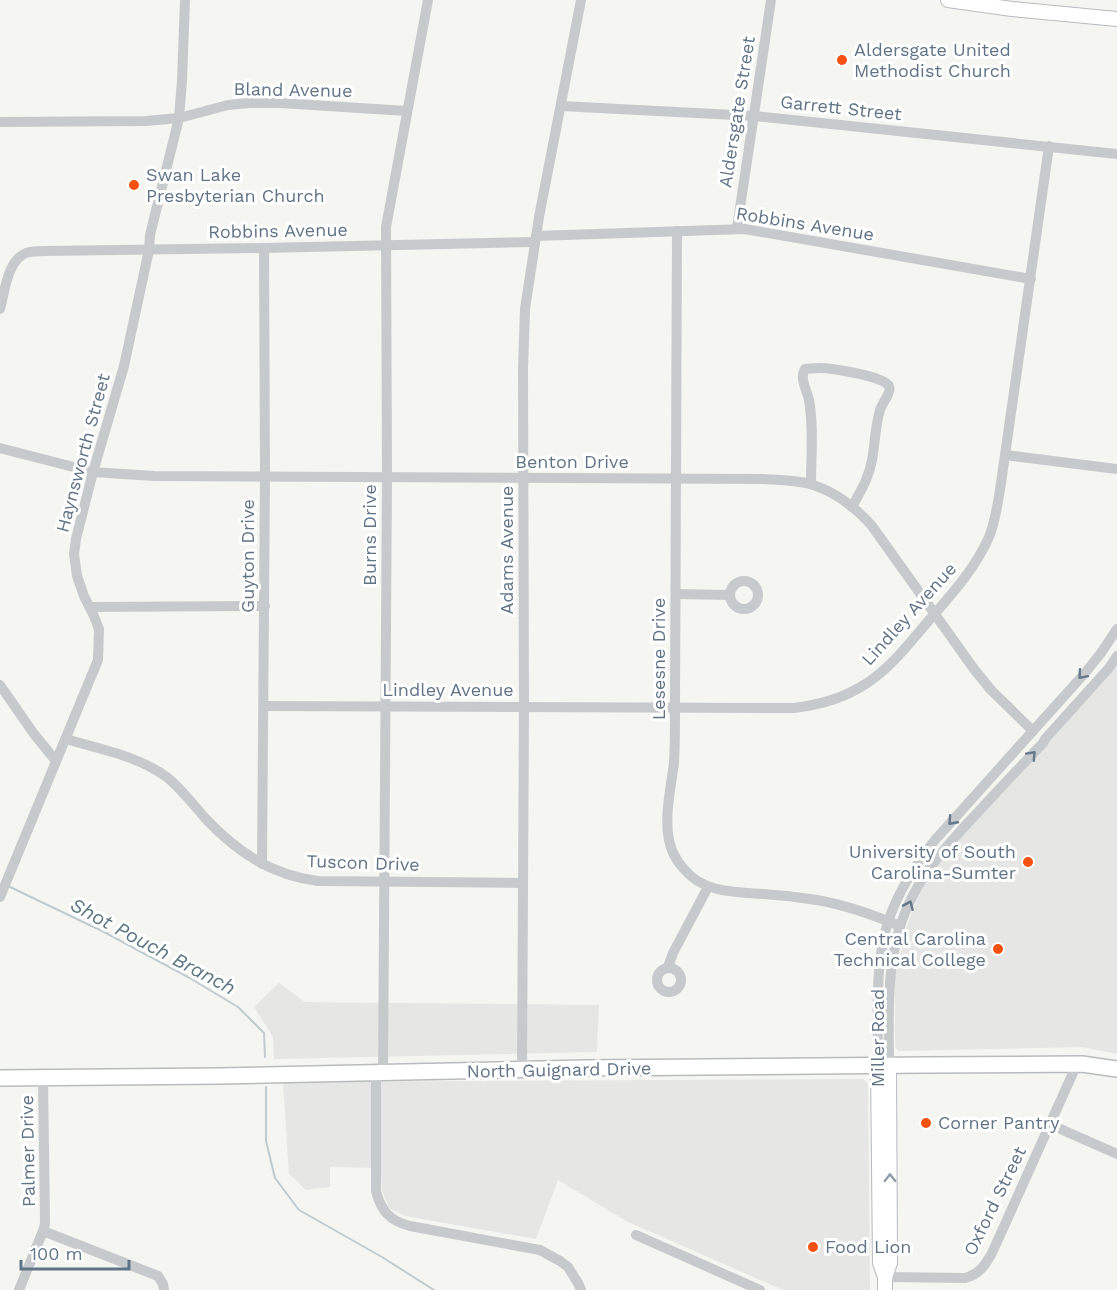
<svg xmlns="http://www.w3.org/2000/svg" width="1117" height="1290" viewBox="0 0 1117 1290" font-family="'Work Sans',sans-serif">
<rect width="100%" height="100%" fill="#f5f6f1"/>
<g fill="#e6e7e5">
<path d="M1117 658V1054L1082 1047 898 1051 895 1047V975L907 926 916 901 930 875 950 848Z"/>
<path d="M279 983 305 1002 599 1005 597 1052 274 1059 273 1037 254 1007Z"/>
<path d="M863 1079 868 1083 870 1290H783L628 1222 558 1180 536 1239 405 1216 389 1208 382 1190 380 1168 330 1167V1187L306 1190 289 1174 283 1082Z"/>
</g>
<g fill="none" stroke-linecap="round" stroke-linejoin="round">
<g stroke="#c0cbd0" stroke-width="2">
<path d="M8 886 104 932 188 977 238 1007 264 1033 265 1057"/>
<path d="M266 1087V1141L275 1178 299 1210 382 1257 434 1290"/>
</g>
<defs>
<g id="major">
<path d="M948 0 1012 9 1117 19"/>
<path d="M878 1065 880 1263 885 1277"/>
<path d="M885 1290V1277L890 1263 889 1066"/>
</g>
<path id="highway" d="M0 1078 220 1076 585 1068 926 1065 1082 1064 1117 1069"/>
</defs>
<use href="#major" stroke="#b7bbbf" stroke-width="16"/>
<use href="#highway" stroke="#b8bbbe" stroke-width="18"/>
<g stroke="#c7cacd" stroke-width="10">
<path d="M561 106 754 116 1117 154"/>
<path d="M0 122 146 121 179 118 228 105 249 103H280L407 111"/>
<path d="M737 228 771 0"/>
<path d="M677 231 675 708C675 726 675 745 674 763 671 786 664 817 669 840 671 851 676 860 683 868 703 893 734 892 763 894 781 895 799 897 817 900 845 905 874 915 900 926"/>
<path d="M536 236 745 229 1031 279"/>
<path d="M0 309C5 291 7 261 26 253 32 251 40 251 46 251L264 248 535 242"/>
<path d="M0 448 93 472 154 476 763 479C779 480 795 480 810 484 834 491 856 508 872 526L974 669 991 690 1033 731"/>
<path d="M1005 455 1117 469"/>
<path d="M811 484C811 457 814 428 809 400 807 390 799 378 805 369 809 369 814 368 819 368 830 368 884 376 889 386 892 392 882 403 880 410 875 427 875 444 872 460 869 478 860 492 852 507"/>
<circle cx="744" cy="595" r="14"/>
<path d="M676 594 730 595"/>
<path d="M90 607 265 606"/>
<path d="M0 685 34 734 56 761"/>
<path d="M264 706 794 708C819 705 845 698 867 683 890 668 907 646 925 625 949 597 974 571 989 537 996 520 998 501 1001 483L1049 146"/>
<path d="M66 739C100 749 139 756 168 778 182 790 193 804 205 818 237 852 271 875 318 881L523 883"/>
<path d="M262 864 265 476 264 248"/>
<path d="M0 897 98 660 99 629 94 616 84 596 77 576 74 554 76 539 93 472 124 366 149 250 150 235 179 118 182 81 185 0"/>
<path d="M668 967 673 953 708 887"/>
<circle cx="669" cy="980" r="12"/>
<path d="M878 1065C878 1020 874 962 889 919 899 890 916 864 935 840L1085 673 1101 653 1117 629"/>
<path d="M889 1066C889 1028 887 989 894 951 905 890 939 853 980 810 1001 787 1022 765 1043 743L1045 739 1109 668 1117 656"/>
<path d="M522 1070 524 707 523 368 525 309 539 217 581 0"/>
<path d="M383 1073 387 477 386 227 428 0"/>
<path d="M376 1074V1191C381 1211 390 1221 410 1226L540 1250 560 1261 568 1267 578 1283 581 1290"/>
<path d="M1049 1124 1117 1154"/>
<path d="M43 1231 158 1276 163 1284 164 1290"/>
<path d="M636 1235 760 1290"/>
<path d="M885 1277 965 1278C980 1274 985 1265 992 1253L1077 1064"/>
<path d="M19 1290 43 1231 45 1224 43 1078"/>
</g>
<use href="#major" stroke="#fff" stroke-width="14"/>
<use href="#highway" stroke="#fff" stroke-width="15"/>
</g>
<defs><path id="oneway-chevron" d="M-2-3.5L2.5 0L-2 3.5" fill="none" stroke-width="1.6" stroke-linecap="round" stroke-linejoin="round" transform="scale(1.5)"/></defs>
<g stroke="#66788a">
<use href="#oneway-chevron" transform="translate(1082 675) rotate(131)"/>
<use href="#oneway-chevron" transform="translate(1032 755) rotate(-47)"/>
<use href="#oneway-chevron" transform="translate(952 821) rotate(132)"/>
<use href="#oneway-chevron" transform="translate(909 905) rotate(-66)"/>
</g>
<use stroke="#909eaa" href="#oneway-chevron" transform="translate(890 1178) rotate(-90)"/>
<g fill="#f55212" stroke="#fff" stroke-width="2">
<circle cx="842" cy="60" r="6"/>
<circle cx="134" cy="185" r="6"/>
<circle cx="1028" cy="862" r="6"/>
<circle cx="998" cy="949" r="6"/>
<circle cx="926" cy="1123" r="6"/>
<circle cx="813" cy="1247" r="6"/>
</g>
<g text-anchor="middle" stroke-width="6" stroke-linejoin="round" paint-order="stroke">
<g font-size="18" fill="#617486" stroke="#fff" text-anchor="start">
<text x="854" y="56">Aldersgate United<tspan x="854" dy="21">Methodist Church</tspan></text>
<text x="146" y="181">Swan Lake<tspan x="146" dy="21">Presbyterian Church</tspan></text>
<text x="1016" y="858" text-anchor="end">University of South<tspan x="1016" dy="21">Carolina-Sumter</tspan></text>
<text x="986" y="945" text-anchor="end">Central Carolina<tspan x="986" dy="21">Technical College</tspan></text>
<text x="938" y="1129">Corner Pantry</text>
<text x="825" y="1253">Food Lion</text>
</g>
<g font-size="18" fill="#617486" stroke="#fff">
<text transform="translate(293 90) rotate(1)" y="6">Bland Avenue</text>
<text transform="translate(841 108) rotate(6)" y="6">Garrett Street</text>
<text transform="translate(737 112) rotate(-81)" y="6">Aldersgate Street</text>
<text transform="translate(805 224) rotate(9)" y="6">Robbins Avenue</text>
<text transform="translate(278 231) rotate(-1)" y="6">Robbins Avenue</text>
<text transform="translate(83 453) rotate(-75)" y="6">Haynsworth Street</text>
<text x="572" y="468">Benton Drive</text>
<text transform="translate(370 535) rotate(-90)" y="6">Burns Drive</text>
<text transform="translate(507 550) rotate(-90)" y="6">Adams Avenue</text>
<text transform="translate(248 556) rotate(-90)" y="6">Guyton Drive</text>
<text transform="translate(909 614) rotate(-48)" y="6">Lindley Avenue</text>
<text transform="translate(659 659) rotate(-90)" y="6">Lesesne Drive</text>
<text x="448" y="696">Lindley Avenue</text>
<text transform="translate(363 863) rotate(2)" y="6">Tuscon Drive</text>
<text transform="translate(878 1038) rotate(-90)" y="6">Miller Road</text>
<text transform="translate(559 1070) rotate(-1)" y="6">North Guignard Drive</text>
<text transform="translate(28 1151) rotate(-91)" y="6">Palmer Drive</text>
<text transform="translate(995 1201) rotate(-64)" y="6">Oxford Street</text>
</g>
<g font-size="20" font-style="italic" fill="#5d7783" stroke="#fff">
<text transform="translate(153 946) rotate(28)" y="7">Shot Pouch Branch</text>
</g>
</g>
<path d="M21 1260v9h108v-9" fill="none" stroke="#617486" stroke-width="3"/>
<text x="30" y="1260" font-size="18" fill="#617486" stroke="#ffffff" stroke-width="4.5" paint-order="stroke">100 m</text>
</svg>
